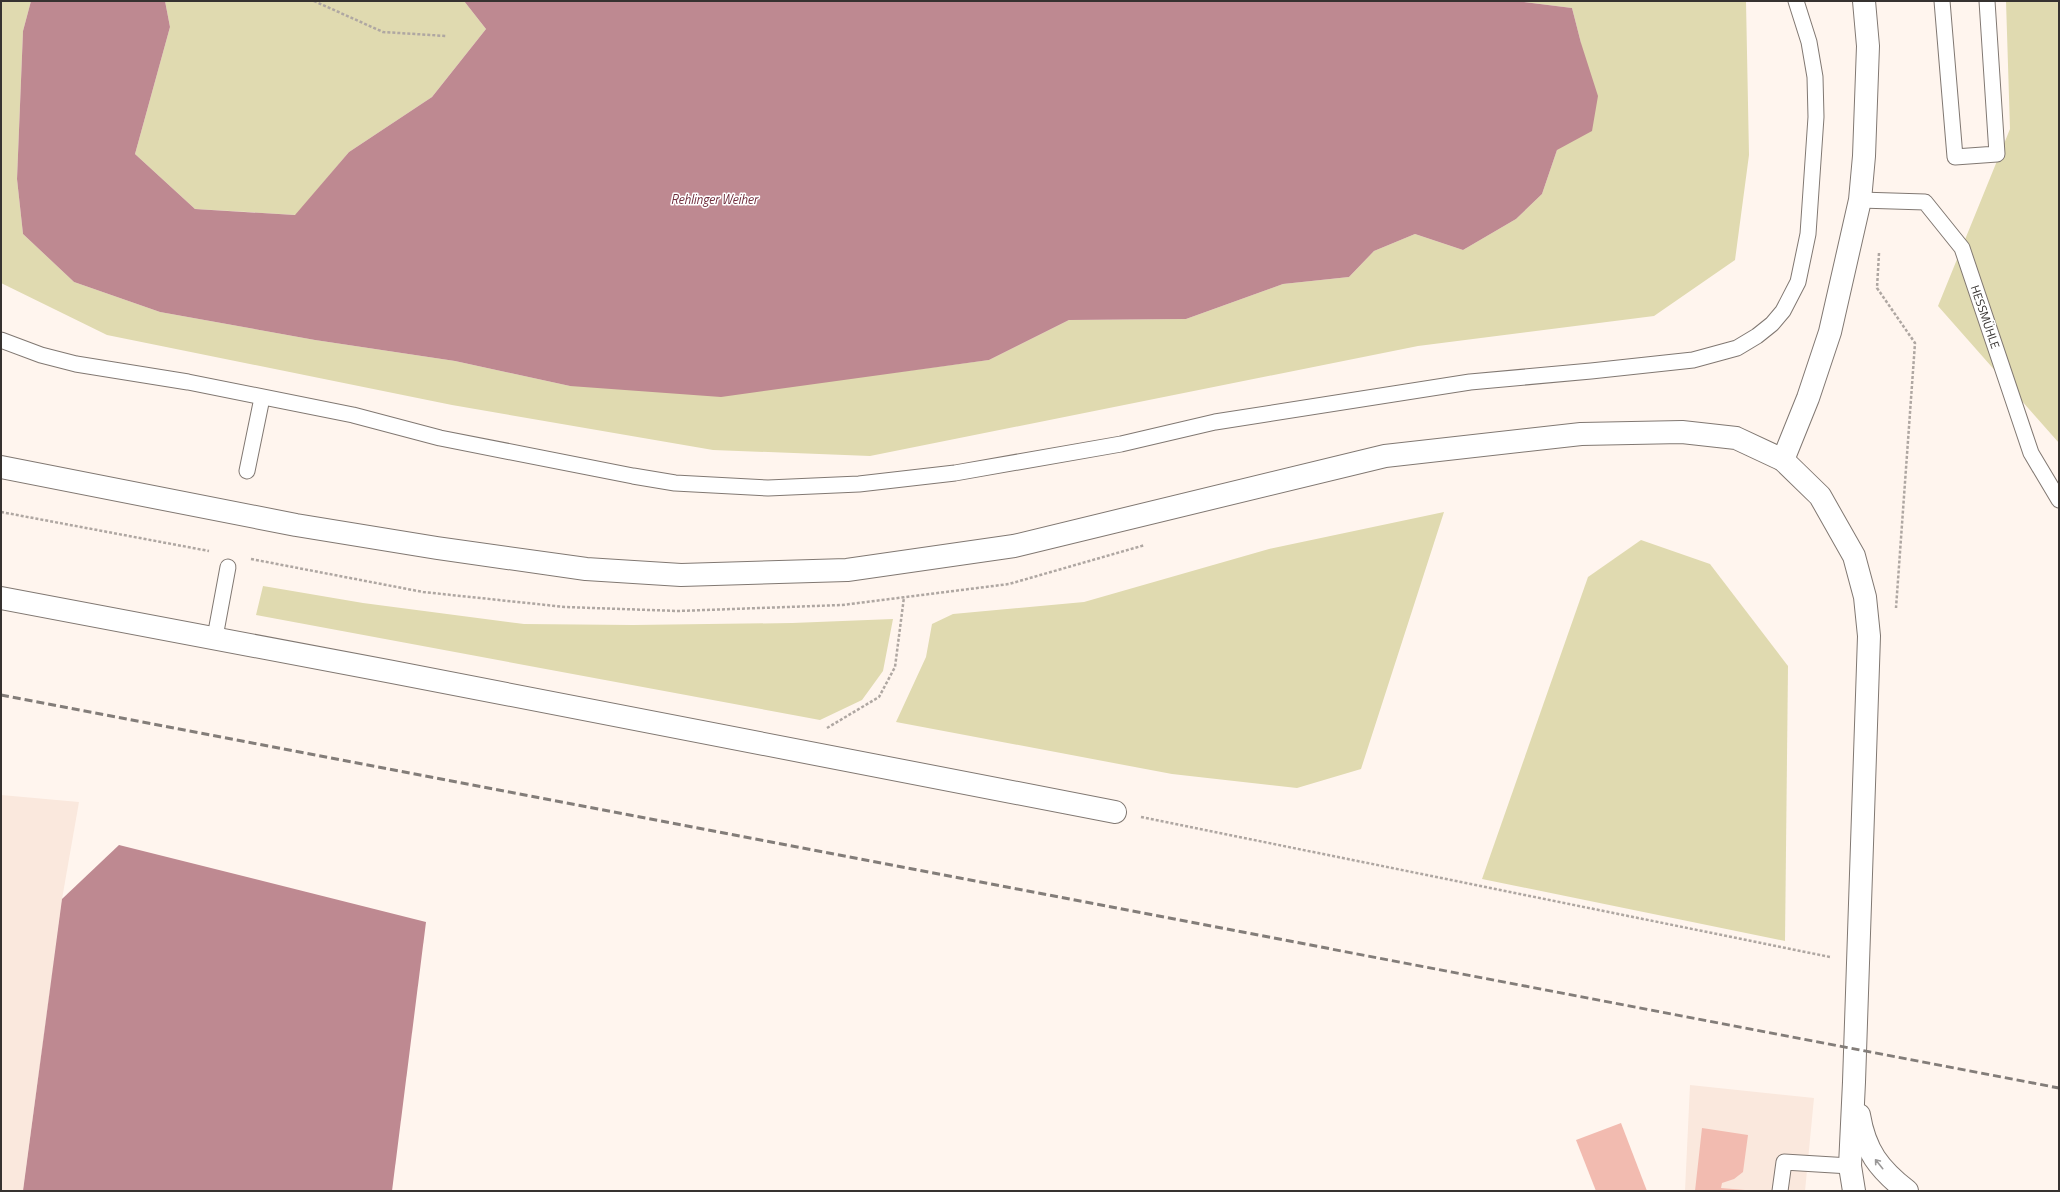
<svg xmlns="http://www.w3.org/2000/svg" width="2060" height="1192" viewBox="0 0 2060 1192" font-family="'Titillium Web',sans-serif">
<rect width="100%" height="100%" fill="#fff5ee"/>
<g fill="#fae8dd">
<path d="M1 795 79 802 62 899 23 1191H1Z"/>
<path d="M1690 1085 1814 1098 1805 1191H1685Z"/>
</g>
<g fill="#e0dab0">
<path d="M1 1H31L23 31 17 179 23 234 74 282 160 312 315 340 455 361 570 386 890 373 989 360 1069 320 1186 319 1283 284 1349 277 1374 251 1415 234 1463 250 1516 219 1542 194 1557 150 1581 43 1572 8 1516 1H1746L1749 155 1735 260 1654 316 1418 346 870 456 713 450 452 405 107 335 1 283Z"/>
<path d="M165 1H464L486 29 432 97 349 152 296 215 195 209 135 154 170 27Z"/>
<path d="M2006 1H2059V443L1938 306 2010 129Z"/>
<path d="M1444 512 1361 769 1297 788 1172 774 896 722 926 657 932 624 953 614 1084 602 1269 549Z"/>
<path d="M1641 540 1710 564 1788 666 1785 941 1482 879 1588 577Z"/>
<path d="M263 586 363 603 524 624 633 625 792 623 893 619 883 671 862 700 820 720 256 615Z"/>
</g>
<g fill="#be8991">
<path d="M31 1H165L170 27 135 154 195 209 295 215 349 152 432 97 486 29 464 1H1516L1572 8 1581 43 1598 96 1592 131 1557 150 1542 194 1516 219 1463 250 1415 234 1374 251 1349 277 1283 284 1186 319 1069 320 989 360 721 397 570 386 455 361 315 340 160 312 74 282 23 234 17 179 23 31Z"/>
<path d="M119 845 426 922 392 1191H23L62 899Z"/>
</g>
<g fill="#f2bbb0">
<path d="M1621 1123 1647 1191H1596L1576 1140Z"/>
<path d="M1702 1128 1748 1135 1743 1172 1734 1179 1722 1183 1721 1188 1757 1191H1695Z"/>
</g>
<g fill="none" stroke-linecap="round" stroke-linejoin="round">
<defs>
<g id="lane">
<path d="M1942 1 1955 157 1997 154 1987 1"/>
<path d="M1860 200 1925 202 1962 248 2031 453 2059 500"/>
<path d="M1 340 41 355 76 364 188 382 353 415 440 438 633 476 675 483 768 488 859 484 955 473 1121 444 1215 422 1470 382 1591 371 1693 360 1737 348 1757 336 1772 324 1783 311 1798 282 1808 234 1816 117 1815 77 1809 42 1796 1"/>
<path d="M247 471 262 398"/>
<path d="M215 637 228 567"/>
<path d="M1780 1191 1784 1162 1850 1166"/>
</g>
<path id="street" d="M1 598C373 666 743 742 1115 812"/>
<g id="secondary">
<path d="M1783 460 1808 398 1830 332 1860 200 1864 156 1868 46 1864 1"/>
<path d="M1 467 296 525 437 548 586 569 681 575 847 570 1014 546 1385 456 1581 434 1682 432 1736 438 1783 460 1820 496 1854 556 1865 597 1869 636 1854 1082 1850 1166 1854 1191"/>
<path d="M1859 1115C1865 1151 1879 1169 1907 1191"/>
</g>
</defs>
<use href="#lane" stroke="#817872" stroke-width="17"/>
<use href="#street" stroke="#817872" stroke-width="24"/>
<use href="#secondary" stroke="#817872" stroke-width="24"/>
<g stroke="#afa7a2" stroke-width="2.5" stroke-dasharray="3 2" stroke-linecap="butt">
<path d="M314 1 383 32 446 36"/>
<path d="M1879 253 1877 288 1915 343 1896 608"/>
<path d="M1 512 209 551"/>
<path d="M251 559 423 592 565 607 678 611 842 605 1009 584 1145 545"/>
<path d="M827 728 879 697 895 667 904 597"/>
<path d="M1141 817 1830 957"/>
</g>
<use href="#lane" stroke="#fff" stroke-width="15"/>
<use href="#street" stroke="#fff" stroke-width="22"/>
<use href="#secondary" stroke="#fff" stroke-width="22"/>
<path stroke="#837d79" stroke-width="3" stroke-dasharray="8 4" stroke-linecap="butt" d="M1 695 2059 1088"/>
</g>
<defs><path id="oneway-shaft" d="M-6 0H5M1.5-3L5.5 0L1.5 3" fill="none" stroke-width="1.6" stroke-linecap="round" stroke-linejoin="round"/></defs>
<use stroke="#9a9898" href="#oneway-shaft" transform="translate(1879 1164) rotate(-129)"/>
<g text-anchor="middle" stroke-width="3" stroke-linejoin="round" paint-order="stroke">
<g font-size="12" fill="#363230" stroke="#fff">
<text transform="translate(1985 317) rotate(71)" y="4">HESSMÜHLE</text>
</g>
<g font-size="13" font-style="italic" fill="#702d3c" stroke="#fff">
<text x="714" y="204">Rehlinger Weiher</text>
</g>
</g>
<rect width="2060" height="1192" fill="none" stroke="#363230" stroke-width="4"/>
</svg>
